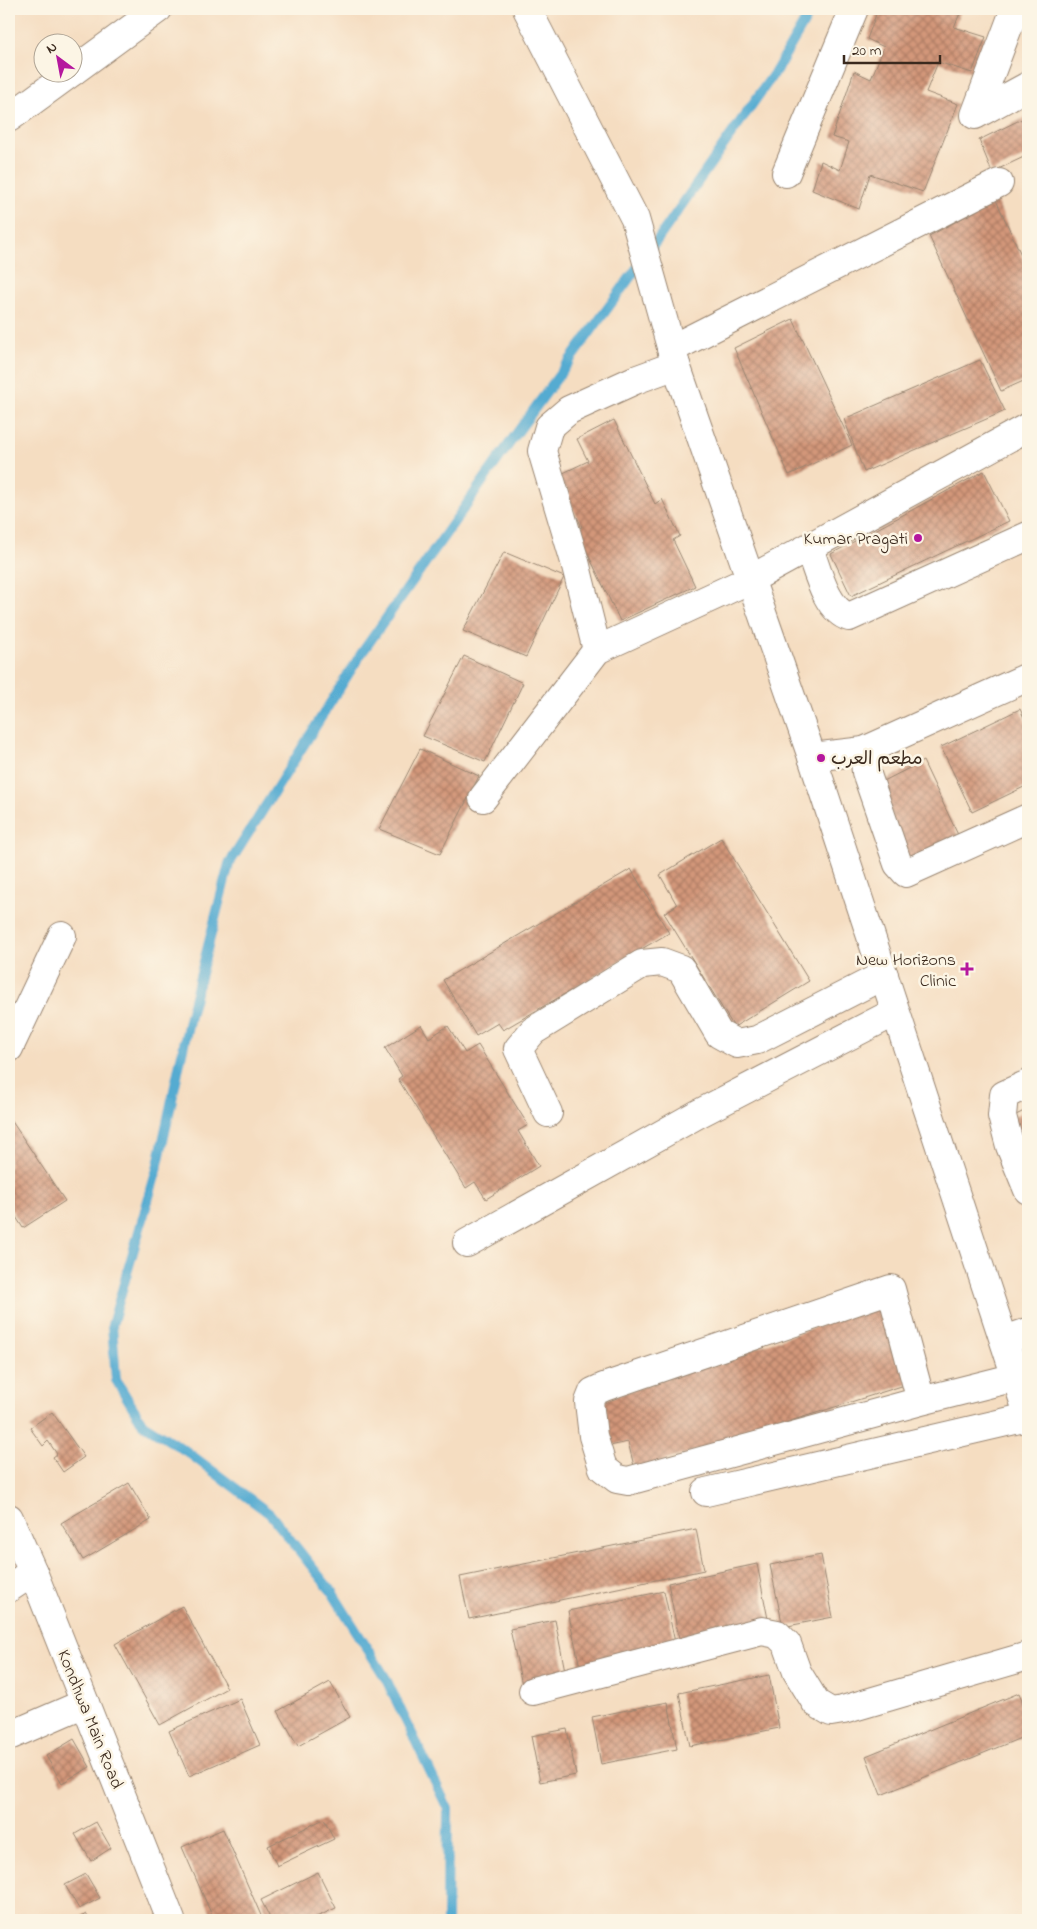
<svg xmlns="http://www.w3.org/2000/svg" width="1037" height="1929" viewBox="0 0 1037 1929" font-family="'Indie Flower','Playpen Sans Arabic',sans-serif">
<defs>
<pattern id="building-cross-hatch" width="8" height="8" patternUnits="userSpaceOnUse" patternTransform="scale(1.25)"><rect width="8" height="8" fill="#d3977a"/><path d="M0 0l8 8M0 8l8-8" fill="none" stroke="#ac7b63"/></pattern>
</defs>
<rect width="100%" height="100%" fill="#fcf5e5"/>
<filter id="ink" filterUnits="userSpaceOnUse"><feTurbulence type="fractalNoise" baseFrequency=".02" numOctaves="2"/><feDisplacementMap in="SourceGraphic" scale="10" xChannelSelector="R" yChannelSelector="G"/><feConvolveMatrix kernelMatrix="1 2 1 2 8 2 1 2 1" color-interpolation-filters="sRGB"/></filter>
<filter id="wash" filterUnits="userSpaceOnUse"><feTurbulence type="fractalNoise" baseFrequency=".0096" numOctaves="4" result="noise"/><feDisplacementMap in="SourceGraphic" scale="20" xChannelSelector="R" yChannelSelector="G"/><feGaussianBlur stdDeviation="1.12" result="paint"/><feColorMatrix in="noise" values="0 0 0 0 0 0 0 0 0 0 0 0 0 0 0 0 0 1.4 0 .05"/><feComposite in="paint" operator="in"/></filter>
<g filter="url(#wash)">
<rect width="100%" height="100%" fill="#f5ddc1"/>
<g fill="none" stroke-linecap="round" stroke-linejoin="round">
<path stroke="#55abd1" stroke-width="10" d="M447 1920 448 1809 385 1677 332 1592 270 1514 186 1451 143 1424 116 1380 112 1325 157 1169 190 1016 229 864 361 654 514 437 658 239 777 69 812 9"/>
</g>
<g id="blocks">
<g fill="url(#building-cross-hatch)">
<path d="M878 9H962L954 27 986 37 972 73 938 62 926 92 958 104 923 192 870 174 859 209 812 190 821 161 840 170 849 142 832 137 854 71 871 79 884 47 867 39Z"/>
<path d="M1028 116V155L992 172 979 140Z"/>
<path d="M996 200 1028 270V379L1001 391 929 236Z"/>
<path d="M793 319 852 445 789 475 734 348Z"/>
<path d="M980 360 1005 411 864 472 844 419Z"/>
<path d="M614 420 655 504 662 499 680 536 673 540 695 586 620 621 576 529 582 527 557 476 588 461 577 439Z"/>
<path d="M984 471 1009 521 851 596 831 554Z"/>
<path d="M504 552 564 577 526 657 463 631Z"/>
<path d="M464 656 523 683 485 762 423 736Z"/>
<path d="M1020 709 1028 726V785L972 812 941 747Z"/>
<path d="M420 749 479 776 440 854 379 829Z"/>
<path d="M923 761 959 837 908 862 880 783Z"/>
<path d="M721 838 809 981 734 1027 664 913 677 905 660 875Z"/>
<path d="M631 869 669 933 503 1030 498 1023 476 1036 443 980Z"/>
<path d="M421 1025 429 1038 448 1026 465 1053 478 1045 528 1125 518 1131 539 1166 486 1199 475 1182 466 1188 398 1079 402 1076 385 1048Z"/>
<path d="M1028 1109V1153L1010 1118Z"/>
<path d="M11 1120 65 1201 23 1228 9 1206V1121Z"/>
<path d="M883 1304 908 1384 635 1470 628 1442 605 1447 594 1403Z"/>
<path d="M52 1412 84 1457 63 1472 53 1457 57 1454 48 1441 43 1446 30 1428Z"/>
<path d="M129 1483 151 1520 83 1560 61 1523Z"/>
<path d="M696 1529 704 1570 469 1619 460 1577Z"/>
<path d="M821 1555 833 1617 783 1627 770 1565Z"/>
<path d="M757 1564 769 1624 680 1643 668 1583Z"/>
<path d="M664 1591 676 1647 580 1667 568 1611Z"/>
<path d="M182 1606 227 1688 160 1725 115 1644Z"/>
<path d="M555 1620 566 1676 522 1685 510 1629Z"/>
<path d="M769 1675 779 1728 690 1746 679 1693Z"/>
<path d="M330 1682 350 1717 298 1746 278 1711Z"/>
<path d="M1019 1693 1028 1714V1735L881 1795 866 1756Z"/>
<path d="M240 1699 260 1745 189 1776 169 1731Z"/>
<path d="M668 1702 677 1749 601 1764 592 1717Z"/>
<path d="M567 1729 576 1775 540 1782 531 1736Z"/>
<path d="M74 1739 90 1767 62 1783 46 1756Z"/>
<path d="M324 1819 334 1839 277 1866 268 1846Z"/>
<path d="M96 1822 111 1848 91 1861 75 1834Z"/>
<path d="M223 1829 263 1920H214L182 1847Z"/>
<path d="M318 1872 336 1908 310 1920H271L261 1900Z"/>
<path d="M86 1874 100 1898 79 1909 65 1885Z"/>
<path d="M86 1914 90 1920H76Z"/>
</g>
</g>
</g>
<g filter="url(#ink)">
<use href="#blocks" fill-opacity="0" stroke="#988470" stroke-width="1"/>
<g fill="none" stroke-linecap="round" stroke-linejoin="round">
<defs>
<g id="minor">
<path d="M527 9 635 219 676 365 812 757 1028 1414"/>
<path d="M1015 9 975 115 1028 86"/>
<path d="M786 173 854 9"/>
<path d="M671 349 999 183"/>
<path d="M809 548C817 569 826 610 849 617L1028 536"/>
<path d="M597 650 575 562 542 451 549 427 569 410 635 380 676 365"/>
<path d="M864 751 866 772 898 864 906 873 1028 818"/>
<path d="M812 757 864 751 1028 677"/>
<path d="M483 798 597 650 751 579 1028 427"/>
<path d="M9 1048 62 936"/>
<path d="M1028 1084 1004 1095 1002 1116 1010 1146 1028 1190"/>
<path d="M548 1113 518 1049 533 1031 642 964 662 962 681 969 719 1034 737 1044 757 1040 884 975"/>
<path d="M467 1243 698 1114 895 1012"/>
<path d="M1005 1340 1028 1332"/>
<path d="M921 1401 891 1289 604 1387 593 1392 589 1402 593 1436 603 1468 617 1479 628 1481 921 1401 1016 1377"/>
<path d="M706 1492 1028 1417"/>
<path d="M9 1588 33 1572"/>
<path d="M533 1691 762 1631 777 1634 787 1644 797 1672 816 1703 831 1712 843 1710 1028 1656"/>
<path d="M9 1736 85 1703"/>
</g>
<g id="major">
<path d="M72 72 158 9"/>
<path d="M9 118 72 72"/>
<path d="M9 1518 33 1572 171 1920"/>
</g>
</defs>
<use href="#minor" stroke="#988470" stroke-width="30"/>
<use href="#major" stroke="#988470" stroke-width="30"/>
<use href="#minor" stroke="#fff" stroke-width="28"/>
<use href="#major" stroke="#fff" stroke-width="28"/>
</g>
</g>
<g fill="#b5179e" stroke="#fcf5e5" stroke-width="2">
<circle cx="918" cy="538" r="5"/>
<circle cx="821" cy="758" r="5"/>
<path d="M964.5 961.5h5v5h5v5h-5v5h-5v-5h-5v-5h5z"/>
</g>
<g text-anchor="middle" stroke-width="5" stroke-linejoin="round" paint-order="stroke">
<g font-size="18" fill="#3b2a1e" stroke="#fcf5e5" text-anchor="end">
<text x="908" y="544">Kumar Pragati</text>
<text x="831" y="764" text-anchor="start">مطعم العرب</text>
<text x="956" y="965">New Horizons<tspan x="956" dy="21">Clinic</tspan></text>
</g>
<g font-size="18" fill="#3b2a1e" stroke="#fcf5e5">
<text transform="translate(91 1719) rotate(68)" y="6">Kondhwa Main Road</text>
</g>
</g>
<rect width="1037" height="1929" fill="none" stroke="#fcf5e5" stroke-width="30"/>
<g transform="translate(58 58) rotate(328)"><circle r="24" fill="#fcf5e5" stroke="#afa495"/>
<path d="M0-4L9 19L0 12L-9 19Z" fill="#b5179e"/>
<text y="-8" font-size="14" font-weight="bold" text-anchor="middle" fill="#3b2a1e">N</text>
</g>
<path d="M844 55v8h96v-8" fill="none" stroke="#3b2a1e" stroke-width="2.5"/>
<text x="852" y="55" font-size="15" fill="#3b2a1e" stroke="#fcf5e5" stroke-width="4" paint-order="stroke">20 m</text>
</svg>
